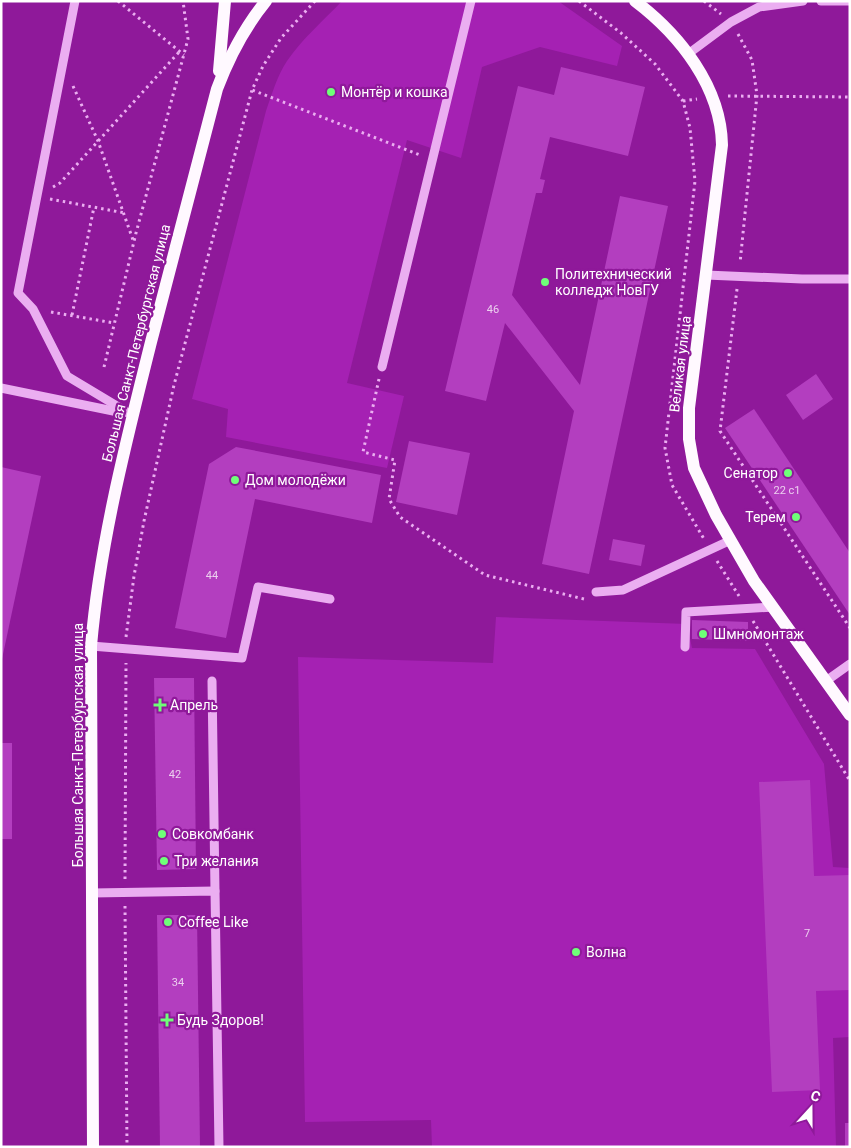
<svg xmlns="http://www.w3.org/2000/svg" width="851" height="1148" viewBox="0 0 851 1148" font-family="Roboto,sans-serif">
<rect width="100%" height="100%" fill="#8f199a"/>
<g fill="#a521b3">
<path d="M342 1H558L622 46 617 66 540 47 482 67 461 158 407 140 347 383 404 396 387 468 226 437 228 409 192 399 266 111C272 94 277 76 287 61 302 39 324 20 342 1Z"/>
<path d="M496 617 687 624 692 648 755 649 824 764 833 867 850 868V1037L833 1038 836 1147H432L431 1120 305 1122 298 657 493 663Z"/>
</g>
<g fill="#b33ebf">
<path d="M561 67 645 87 628 156 550 137 540 179 545 180 542 193H536L512 295 580 385 620 196 668 206 589 574 542 564 574 411 505 323 486 401 445 391 518 86 554 95Z"/>
<path d="M816 374 833 399 803 420 786 395Z"/>
<path d="M754 409 850 553V615L725 428Z"/>
<path d="M409 441 470 453 457 515 396 502Z"/>
<path d="M236 447 381 475 372 523 255 499 226 638 175 628 209 464Z"/>
<path d="M1 467 41 476 2 659H1Z"/>
<path d="M613 539 645 545 641 566 609 560Z"/>
<path d="M692 620 748 622V641L692 639Z"/>
<path d="M154 678H194L196 869 157 870Z"/>
<rect x="1" y="743" width="11" height="96"/>
<path d="M810 780 814 876 850 875V990L816 991 820 1090 772 1092 759 782Z"/>
<path d="M157 915H197L200 1147H160Z"/>
<rect x="845" y="1123" width="5" height="24"/>
</g>
<g fill="none" stroke-linecap="round" stroke-linejoin="round">
<g stroke="#ebaef1" stroke-width="3" stroke-dasharray="2.5 4" stroke-linecap="butt">
<path d="M118 1 184 55"/>
<path d="M315 1 281 38 263 66 252 90 420 155"/>
<path d="M579 1 621 33 655 64 683 101 690 128 695 181 665 448 672 485 704 539"/>
<path d="M704 1 721 14"/>
<path d="M738 34 752 60 757 95 740 263"/>
<path d="M73 86 98 141 133 240"/>
<path d="M728 96 850 97"/>
<path d="M683 101 697 99"/>
<path d="M53 187 60 183 180 51"/>
<path d="M50 199 125 213"/>
<path d="M737 289 720 431 850 628"/>
<path d="M51 312 114 323"/>
<path d="M72 315 94 207"/>
<path d="M104 367 136 233 188 39 183 1"/>
<path d="M379 379 363 452 395 460 389 499 400 517 485 575 584 599"/>
<path d="M717 561 739 596"/>
<path d="M753 621 850 781"/>
<path d="M126 637 134 576 144 521 174 385 252 90"/>
<path d="M125 879 126 663"/>
<path d="M125 906 127 1147"/>
</g>
<g stroke="#ebaef1" stroke-width="9">
<path d="M75 1 18 293 33 309 67 376 132 415"/>
<path d="M821 1H850"/>
<path d="M688 54 731 22 759 7 803 1"/>
<path d="M706 275 802 279H850"/>
<path d="M382 367 471 1"/>
<path d="M1 388 123 413"/>
<path d="M596 592 623 590 731 540"/>
<path d="M91 646 242 658 258 587 330 599"/>
<path d="M685 647 686 612 774 607"/>
<path d="M212 681 215 891"/>
<path d="M826 681 850 664"/>
<path d="M92 893 215 891 219 1147"/>
</g>
<g stroke="#fff9ff" stroke-width="12">
<path d="M635 1C680 35 721 87 722 145L689 408V439L694 468 716 515 754 581 850 715"/>
<path d="M219 71 225 1"/>
<path d="M93 1147 91 646C100 542 126 442 151 342 173 257 195 173 217 89 229 57 244 28 266 1"/>
</g>
</g>
<g fill="#6fff78" stroke="#8f199a" stroke-width="2">
<circle cx="331" cy="92" r="5"/>
<circle cx="545" cy="282" r="5"/>
<circle cx="788" cy="473" r="5"/>
<circle cx="235" cy="480" r="5"/>
<circle cx="796" cy="517" r="5"/>
<circle cx="703" cy="634" r="5"/>
<path d="M157.5 697.5h5v5h5v5h-5v5h-5v-5h-5v-5h5z"/>
<circle cx="162" cy="834" r="5"/>
<circle cx="164" cy="861" r="5"/>
<circle cx="168" cy="922" r="5"/>
<circle cx="576" cy="952" r="5"/>
<path d="M164.5 1012.5h5v5h5v5h-5v5h-5v-5h-5v-5h5z"/>
</g>
<g text-anchor="middle" stroke-width="4.5" stroke-linejoin="round" paint-order="stroke">
<g font-size="11" fill="#eccfef">
<text x="493" y="313">46</text>
<text x="787" y="494">22 с1</text>
<text x="212" y="579">44</text>
<text x="175" y="778">42</text>
<text x="807" y="937">7</text>
<text x="178" y="986">34</text>
</g>
<g font-size="14" fill="#fff" stroke="#8f199a" text-anchor="start">
<text x="341" y="97">Монтёр и кошка</text>
<text x="555" y="279">Политехнический<tspan x="555" dy="16">колледж НовГУ</tspan></text>
<text x="778" y="478" text-anchor="end">Сенатор</text>
<text x="245" y="485">Дом молодёжи</text>
<text x="786" y="522" text-anchor="end">Терем</text>
<text x="713" y="639">Шмномонтаж</text>
<text x="170" y="710">Апрель</text>
<text x="172" y="839">Совкомбанк</text>
<text x="174" y="866">Три желания</text>
<text x="178" y="927">Coffee Like</text>
<text x="586" y="957">Волна</text>
<text x="177" y="1025">Будь Здоров!</text>
</g>
<g font-size="14" fill="#fff" stroke="#8f199a">
<text transform="translate(136 343) rotate(-76)" y="5">Большая Санкт-Петербургская улица</text>
<text transform="translate(680 364) rotate(-83)" y="5">Великая улица</text>
<text transform="translate(78 745) rotate(-90)" y="5">Большая Санкт-Петербургская улица</text>
</g>
</g>
<rect width="851" height="1148" fill="none" stroke="#ffffff" stroke-width="5"/>
<g transform="translate(811 1108) rotate(21)" stroke="#8f199a" stroke-width="4" paint-order="stroke">
<path d="M0-4L9 19L0 12L-9 19Z" fill="#ffffff"/>
<text y="-8" font-size="14" font-weight="bold" text-anchor="middle" fill="#ffffff">С</text>
</g>
</svg>
